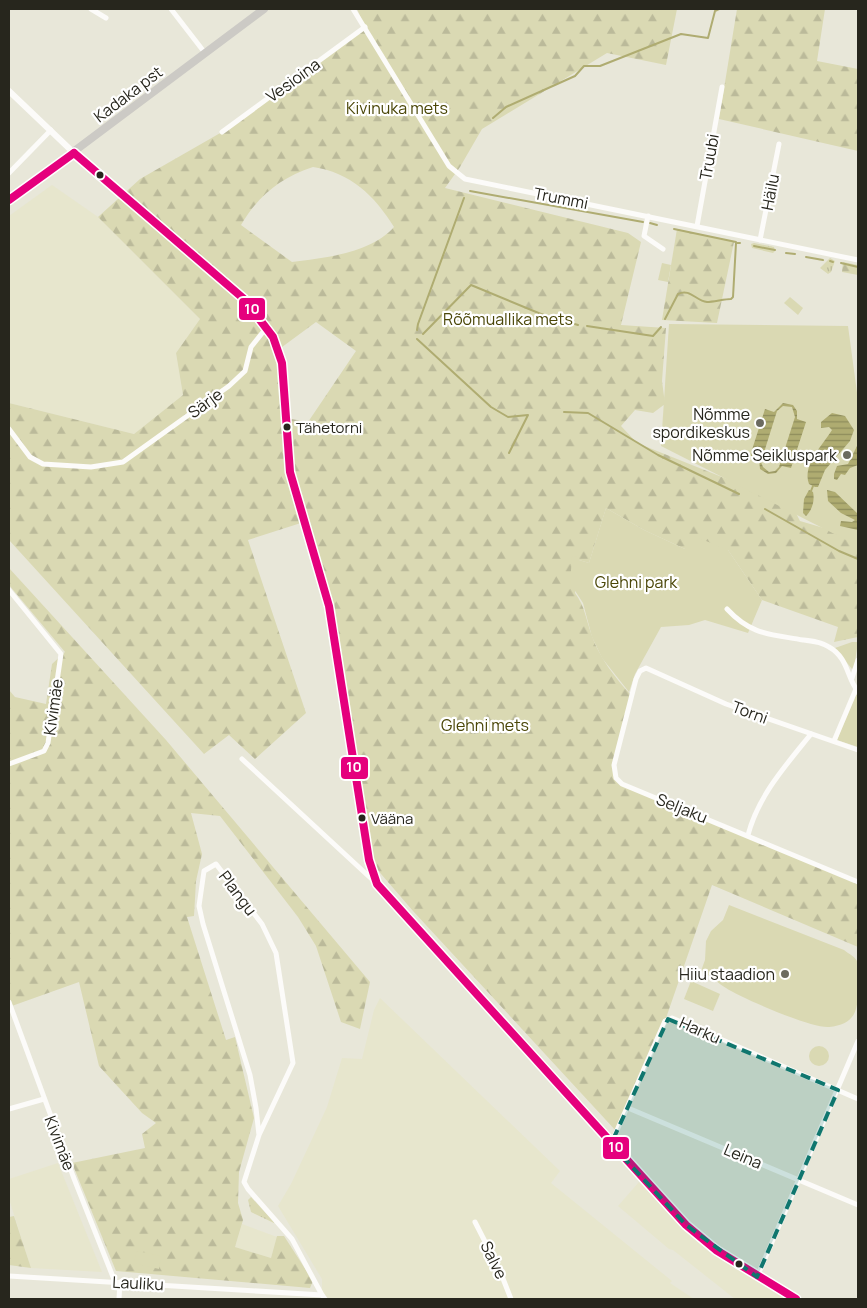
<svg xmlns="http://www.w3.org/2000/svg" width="867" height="1308" viewBox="0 0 867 1308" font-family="Manrope,sans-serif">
<defs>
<pattern id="grass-tufts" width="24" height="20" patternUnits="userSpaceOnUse" patternTransform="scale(1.25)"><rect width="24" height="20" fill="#dad9b3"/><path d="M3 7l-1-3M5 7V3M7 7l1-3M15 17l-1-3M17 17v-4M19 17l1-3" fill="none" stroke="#bbba9a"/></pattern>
<pattern id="forest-firs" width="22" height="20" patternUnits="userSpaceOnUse" patternTransform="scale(1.25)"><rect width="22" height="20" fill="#dad9b3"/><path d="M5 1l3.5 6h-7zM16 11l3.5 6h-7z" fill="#bbba9a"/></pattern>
<pattern id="water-rules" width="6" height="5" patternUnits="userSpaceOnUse" patternTransform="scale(1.25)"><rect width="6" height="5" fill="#afac71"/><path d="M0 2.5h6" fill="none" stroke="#8e8c5c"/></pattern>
</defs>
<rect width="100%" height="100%" fill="#e8e7d9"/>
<g fill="#e7e6cd">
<path d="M52 185 98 217 200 319 176 353 183 395 134 434 9 403V216Z"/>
<path d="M380 998 560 1171 551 1183 672 1281 670 1283 694 1299H325L322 1295V1279L278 1206 291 1184 327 1107 342 1058 362 1059 374 1010Z"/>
<path d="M58 1163 102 1272 31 1268 9 1199V1179Z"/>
<path d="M639 1182 681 1227 713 1255 786 1299H735L673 1250 669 1249 618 1206Z"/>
<path d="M242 1224 277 1237 271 1258 235 1247Z"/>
</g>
<g fill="url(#grass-tufts)">
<path d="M754 243 774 247 775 251 773 253 752 248 751 244Z"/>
<path d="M830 258 835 261 831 272 828 274 820 268Z"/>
<path d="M251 1197 274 1222V1223L251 1212 248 1200Z"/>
</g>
<g fill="url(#forest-firs)" fill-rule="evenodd">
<path d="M357 9H677L666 65 607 53 482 129 460 167 445 188 628 233 641 242 621 325 666 328 662 381 665 404 653 413 635 410 621 426 637 443 752 489 789 499 800 521 858 538V637L834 642 838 627 762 600 728 550 685 549 644 530 606 508 589 563 579 560 575 593C585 606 586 620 592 636 599 657 616 679 631 695 626 717 606 767 622 784L858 882V947L712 885 665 1021 617 1132 413 911 369 860 329 606 304 522 248 540 306 713 255 759 229 735 204 754 9 540V403L134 434 183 395 176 353 200 319 98 217 140 179 222 132 365 27ZM313 167C350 172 375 196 394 227 371 253 325 258 292 262L241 225C258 196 280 178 313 167ZM316 322 356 351 308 422 286 418 278 350Z"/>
<path d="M737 9H825L817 61 858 69V151L719 119Z"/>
<path d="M677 229 734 242 717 323 662 320Z"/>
<path d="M843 262 858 265V275L842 272Z"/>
<path d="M9 568 166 740 370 982 360 1029 341 1022 316 946 298 917 220 816 191 813 202 854 196 881 194 916 187 917 226 1040 235 1037 254 1118 239 1172 238 1203 243 1220 235 1247 271 1258 277 1236H284L313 1281 310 1288 116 1271 72 1163 145 1148 142 1134 156 1123 142 1113 99 1066 79 982 9 1007V690L15 697 46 704 52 664 65 652 9 585Z"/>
<path d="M14 1216 31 1268 9 1265V1217Z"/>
</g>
<g fill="#dad9b3">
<path d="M662 263 671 265 668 282 658 280Z"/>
<path d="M790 297 803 308 798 315 784 303Z"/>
<path d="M669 324 848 326 858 400V540L856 545 661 446Z"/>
<path d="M606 508 644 530 685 549 694 536 728 550 762 600 748 633 705 620 689 625 661 627 635 674 629 692 602 658 592 637 583 603 570 583 572 557 576 556 579 560 589 563Z"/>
<path d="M852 642H858L854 668 852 669 835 648Z"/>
<path d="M858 694V747L837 740 854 696Z"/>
<path d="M729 905 844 950C849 954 856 957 858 963 860 968 858 977 858 982 858 1006 859 1024 829 1027 813 1029 741 998 726 988 716 982 711 975 701 971L705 960 706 941 711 931 723 920Z"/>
<path d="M691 981 720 994 713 1011 684 999Z"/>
<circle cx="819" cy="1056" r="10"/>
<path d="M137 1251 161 1256 159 1269 134 1263Z"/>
</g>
<g fill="url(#water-rules)" fill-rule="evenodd">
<path d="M783 403 793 405 797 411V419L806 422 791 468 782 466 776 473 768 474 760 469 759 459 750 456 765 409 774 412ZM783 406 792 407 795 417 779 467 775 471 769 472 763 467 761 462 777 411Z"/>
<path d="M832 413 845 416 854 430 850 441 825 470 818 487H815L809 484C802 464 823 445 832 430L829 427 821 428V422Z"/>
<path d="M858 444V465L850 468 845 475 841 474 837 480 834 479V474L837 466 848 464Z"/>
<path d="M809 490 813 492C815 501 812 510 806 516L803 513 804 499Z"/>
<path d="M827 490 835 492 858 514V530L840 526 841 521 852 522 855 520 841 513 828 501Z"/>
</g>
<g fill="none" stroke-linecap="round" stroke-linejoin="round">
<g stroke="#afac71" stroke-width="2">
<path d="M493 118 506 107 575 76 584 66H600L681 34 708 38 715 11 719 9"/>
<path d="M470 191 643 222"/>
<path d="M650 223 657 225"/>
<path d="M674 229 736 242"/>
<path d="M754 246 775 250"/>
<path d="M786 253 795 254"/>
<path d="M806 257 823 260"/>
<path d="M830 261 833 262"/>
<path d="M841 263 858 267"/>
<path d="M665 319 678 294C690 288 696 301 707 302 713 302 725 299 731 299L733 297 736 243H740"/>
<path d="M587 326 653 336 661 327"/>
<path d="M417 330 418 324 464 198"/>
<path d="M423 334 471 285 541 314 578 325"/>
<path d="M417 339 491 407 508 417 528 415 509 453"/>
<path d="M564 412 588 413 658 455 739 494"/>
<path d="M811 491 813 486"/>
<path d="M765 509 839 551 858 559"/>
</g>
<g stroke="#fcfbf9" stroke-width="5">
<path d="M91 9 106 18"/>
<path d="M171 9 205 53"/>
<path d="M353 9 449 166 465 179 858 260"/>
<path d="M222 132 365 27"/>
<path d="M9 173 51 130"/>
<path d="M648 216 644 236 663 249"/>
<path d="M697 226 722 87"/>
<path d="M760 240 779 144"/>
<path d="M9 429 30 457 43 464 91 467 123 462 229 386 245 371 251 347 267 327"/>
<path d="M9 590 61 654 48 743 44 751 9 764"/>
<path d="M727 609C751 635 770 634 803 640 812 641 822 642 829 647 849 658 847 680 858 691"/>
<path d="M852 678 858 660"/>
<path d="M834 741 856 689"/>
<path d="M858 750 726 704 646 668 640 671 636 679 614 765 616 778 622 784 858 882"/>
<path d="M242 759 376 883"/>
<path d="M748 835C758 796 786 765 811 734"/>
<path d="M9 1002 73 1176 115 1282"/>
<path d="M628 1108 858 1205"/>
<path d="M9 1109 44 1099"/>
<path d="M259 1135 293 1063 276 953 262 924 216 864 204 871 199 906 203 924 250 1075 256 1108 259 1135 244 1182 248 1189 292 1239 322 1295"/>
<path d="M611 1144 665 1021 672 1018 858 1099"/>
<path d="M475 1222 500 1271 511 1299"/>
<path d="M9 1276 322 1295 325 1299"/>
<path d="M757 1277 858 1041"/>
<path d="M119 1299 120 1282"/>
</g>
<path stroke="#fcfbf9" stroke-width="6" d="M9 91 74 153 244 299 273 337 282 363 290 472 297 502 329 606 369 860 377 884 686 1225 716 1250 796 1299"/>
<path stroke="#cccac5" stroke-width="8" d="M9 200 264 9"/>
<defs>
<g id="bus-1">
<path d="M74 153 244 299 273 337 282 363 290 472 329 606 369 860 377 884 686 1225 716 1250 796 1299"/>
<path d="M9 200 74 153"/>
</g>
</defs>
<use href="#bus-1" stroke="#fff" stroke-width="11"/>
<use href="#bus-1" stroke="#e5007d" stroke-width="8"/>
</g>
<path fill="#0f766e" fill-opacity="0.2" stroke="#0f766e" stroke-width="4" stroke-dasharray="10 6" stroke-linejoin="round" d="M668 1019 838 1090 757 1277 686 1225 611 1144Z"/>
<g fill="#27261d" stroke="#fff" stroke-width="2">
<circle cx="100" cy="175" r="4.5"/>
<circle cx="287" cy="427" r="4.5"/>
<circle cx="362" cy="818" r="4.5"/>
<circle cx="739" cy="1264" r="4.5"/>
</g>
<g fill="#6b6a5f" stroke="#fff" stroke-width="2">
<circle cx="760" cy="423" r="5"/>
<circle cx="847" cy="455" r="5"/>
<circle cx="785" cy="974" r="5"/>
</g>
<g text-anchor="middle" stroke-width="4.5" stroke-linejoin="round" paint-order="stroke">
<g font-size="15" fill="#27261d" stroke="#fff" text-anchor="start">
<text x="296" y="433">Tähetorni</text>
<text x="371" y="824">Vääna</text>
</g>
<g font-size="16" fill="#27261d" stroke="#fff">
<text transform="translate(293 80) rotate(-36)" y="6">Vesioina</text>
<text transform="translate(128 94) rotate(-37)" y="6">Kadaka pst</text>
<text transform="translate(709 157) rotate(-80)" y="6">Truubi</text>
<text transform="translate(770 192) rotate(-79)" y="6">Häilu</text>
<text transform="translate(561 198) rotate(11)" y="6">Trummi</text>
<text transform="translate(205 403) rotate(-36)" y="6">Särje</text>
<text transform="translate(53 707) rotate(-82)" y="6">Kivimäe</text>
<text transform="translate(750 712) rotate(20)" y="6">Torni</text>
<text transform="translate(682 808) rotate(22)" y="6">Seljaku</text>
<text transform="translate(238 893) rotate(53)" y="6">Plangu</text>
<text transform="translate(700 1030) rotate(24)" y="6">Harku</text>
<text transform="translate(60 1143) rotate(69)" y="6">Kivimäe</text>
<text transform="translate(743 1156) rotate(23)" y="6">Leina</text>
<text transform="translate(494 1260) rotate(64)" y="6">Salve</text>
<text transform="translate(138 1283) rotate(3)" y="6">Lauliku</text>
</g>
<g font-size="16" fill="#4a4607" stroke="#fff">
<text x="397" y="114">Kivinuka mets</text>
<text x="508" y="325">Rõõmuallika mets</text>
<text x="636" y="588">Glehni park</text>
<text x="485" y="731">Glehni mets</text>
</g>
<g font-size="16" fill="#27261d" stroke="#fff" text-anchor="end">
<text x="750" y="420">Nõmme<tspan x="750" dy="18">spordikeskus</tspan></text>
<text x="837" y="461">Nõmme Seikluspark</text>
<text x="775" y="980">Hiiu staadion</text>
</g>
</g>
<g stroke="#fff" stroke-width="2">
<rect x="238" y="297" width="28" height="24" rx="5" fill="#e5007d"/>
<rect x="340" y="756" width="29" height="24" rx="5" fill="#e5007d"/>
<rect x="602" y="1136" width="28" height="24" rx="5" fill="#e5007d"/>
</g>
<g font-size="14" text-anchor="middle" font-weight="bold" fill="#fff">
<text x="252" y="314">10</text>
<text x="354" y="772">10</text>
<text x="616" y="1152">10</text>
</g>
<rect width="867" height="1308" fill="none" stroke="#27261d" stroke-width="20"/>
</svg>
